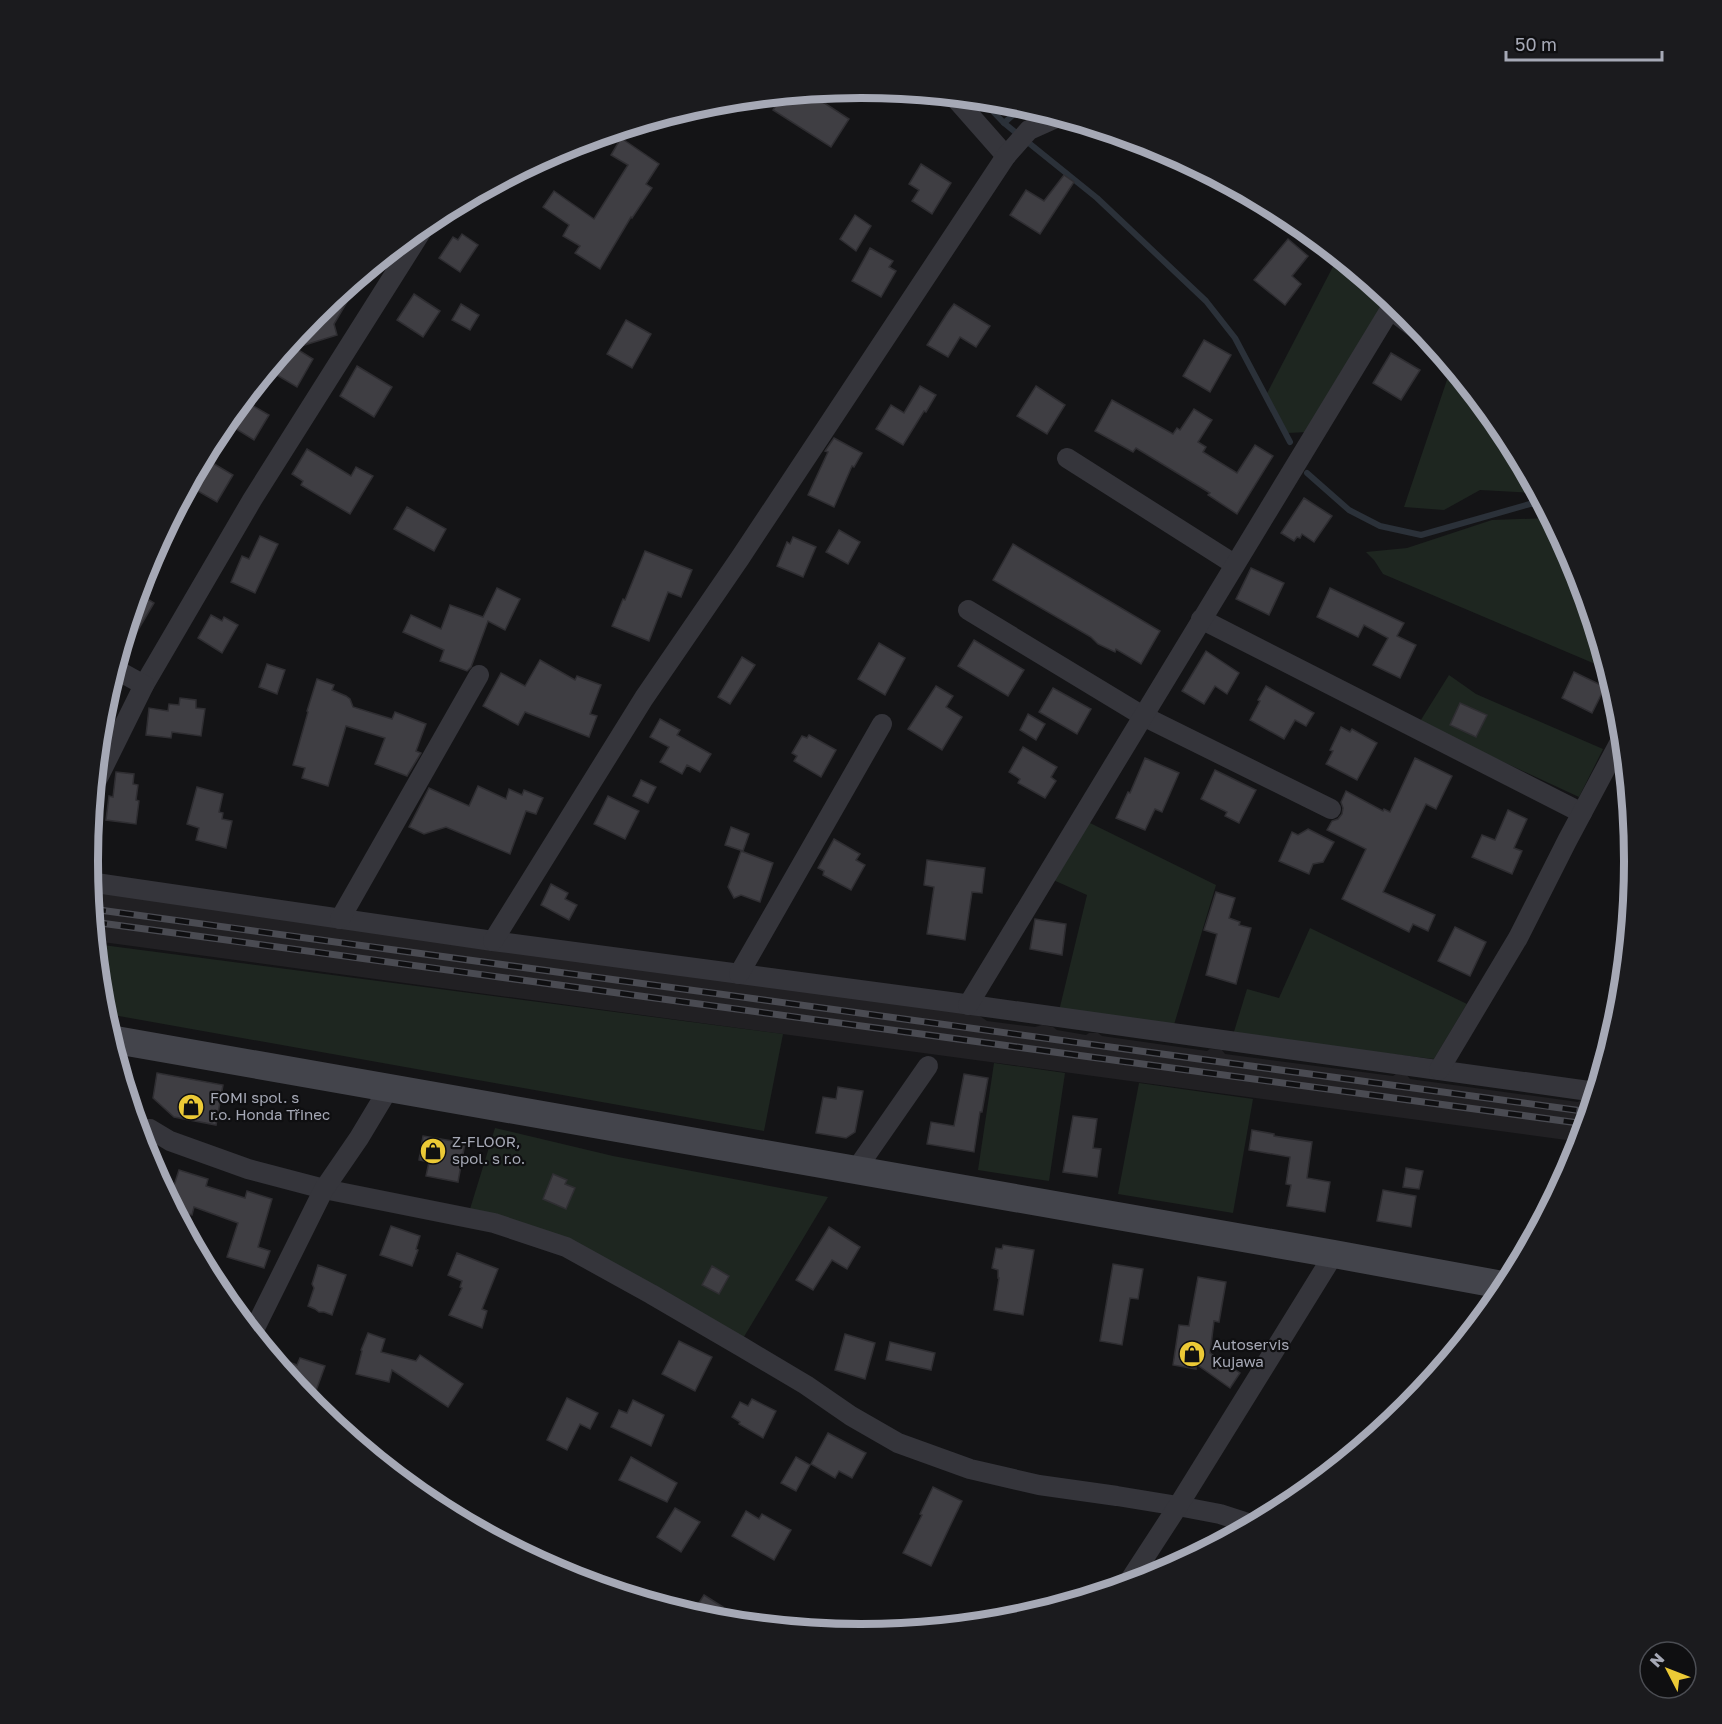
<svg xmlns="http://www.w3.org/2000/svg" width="1722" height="1724" viewBox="0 0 1722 1724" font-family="'Golos Text',sans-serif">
<rect width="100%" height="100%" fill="#141416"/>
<path fill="#212023" d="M90 891 971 1010 987 1021 1035 1027 1042 1025 1053 1027 1057 1030 1086 1035 1089 1033H1098L1102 1036 1207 1051 1210 1049 1222 1050 1225 1054 1393 1076 1396 1074 1407 1075 1410 1079 1578 1102 1581 1099 1593 1101 1581 1142 95 941Z"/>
<g fill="#1e2620">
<path d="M1338 257 1388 298 1308 432 1287 433 1264 399Z"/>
<path d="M1449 374 1470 390 1505 432 1537 493 1480 490 1444 510 1404 507Z"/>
<path d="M1550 518 1578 571 1569 588 1585 596 1607 669 1383 574 1374 560 1366 552 1407 548 1492 520Z"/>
<path d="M1449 675 1476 694 1603 749 1579 797 1419 723Z"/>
<path d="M1088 822 1216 885 1173 1028 1059 1011 1087 895 1051 879Z"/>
<path d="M1310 928 1467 1004 1434 1059 1233 1035 1247 989 1279 998Z"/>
<path d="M95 944 783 1034 764 1131 102 1013Z"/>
<path d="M994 1063 1065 1073 1049 1181 978 1170Z"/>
<path d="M1139 1083 1253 1099 1233 1213 1118 1194Z"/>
<path d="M495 1128 613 1156 828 1197 742 1340 470 1209Z"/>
</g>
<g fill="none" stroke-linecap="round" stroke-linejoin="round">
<g stroke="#2b3139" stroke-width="6">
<path d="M982 100 1004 123 1023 106"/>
<path d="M1004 123 1097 198 1206 301 1235 338 1290 442"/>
<path d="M1307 473 1349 510 1380 526 1421 535 1530 504H1543"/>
</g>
</g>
<g fill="#3f3e43" stroke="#2f2e32" stroke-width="1.5">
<path d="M809 93 849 119 831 147 773 110 782 96Z"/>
<path d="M621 138 659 164 646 184 652 188 632 218 631 217 600 269 575 253 580 246 563 236 569 225 543 207 554 191 594 219 628 165 611 155Z"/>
<path d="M921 164 951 183 932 214 912 201 919 190 909 184Z"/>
<path d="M1064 175 1074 182 1040 234 1010 215 1026 190 1044 201Z"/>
<path d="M855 215 871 226 856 251 840 239Z"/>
<path d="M462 234 478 245 460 272 439 258 453 237 458 240Z"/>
<path d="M1288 239 1308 256 1292 276 1301 284 1285 305 1254 280Z"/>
<path d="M870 248 893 261 889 267 896 271 881 297 852 281Z"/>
<path d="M359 277 361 278 334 324 337 335 295 348 313 359 297 387 270 371 314 314Z"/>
<path d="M414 294 440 311 423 337 397 320Z"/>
<path d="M461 304 479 315 470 330 452 320Z"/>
<path d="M954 304 990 326 976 347 960 337 948 357 927 345 948 312Z"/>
<path d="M626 320 651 334 632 368 607 354Z"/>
<path d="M1204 340 1231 355 1210 392 1183 376Z"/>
<path d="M1391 353 1420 370 1401 400 1373 383Z"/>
<path d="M357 366 392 387 374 417 340 396Z"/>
<path d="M920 386 936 395 926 412 924 411 903 445 876 429 891 405 904 413Z"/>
<path d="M1036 386 1065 405 1047 434 1017 416Z"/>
<path d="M243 400 269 415 254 440 225 422Z"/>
<path d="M1112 400 1173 434 1177 428 1180 430 1194 409 1212 420 1198 442 1206 447 1203 452 1237 473 1255 445 1273 456 1237 514 1208 495 1210 493 1136 448 1133 452 1095 431Z"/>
<path d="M834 438 862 453 854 467 852 466 834 507 808 495 828 452 825 451Z"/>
<path d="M307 449 351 476 356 467 373 476 350 514 301 485 303 481 292 474Z"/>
<path d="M204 458 233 475 217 502 189 486Z"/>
<path d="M1304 498 1332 516 1314 542 1302 534 1300 538 1297 537 1294 541 1281 533Z"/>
<path d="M407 507 446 529 434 551 394 529Z"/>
<path d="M839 530 860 542 848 564 826 552Z"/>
<path d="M260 536 278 544 255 593 231 582 242 556 249 559Z"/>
<path d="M793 537 816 547 803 577 777 566 787 542 790 544Z"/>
<path d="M1013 544 1160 631 1141 664 1116 649 1115 652 1098 644 1091 637 993 580Z"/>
<path d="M645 551 692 570 681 597 668 592 649 641 612 626 623 599 625 600Z"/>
<path d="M1251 568 1284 583 1269 615 1236 599Z"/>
<path d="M497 588 520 599 505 630 488 621 471 667 467 671 440 661 444 650 403 632 411 615 441 629 450 605 483 617Z"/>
<path d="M1330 588 1404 623 1397 636 1416 645 1400 678 1373 665 1388 638 1364 625 1358 637 1317 617Z"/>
<path d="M138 593 154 603 128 647 122 644Z"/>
<path d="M211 615 222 621 224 617 238 625 222 653 198 638Z"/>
<path d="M974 640 1024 670 1008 696 958 666Z"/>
<path d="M879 643 905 658 885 695 858 679Z"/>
<path d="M1206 651 1239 673 1227 694 1215 686 1204 704 1182 691Z"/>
<path d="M742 657 755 665 730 704 718 697Z"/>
<path d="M540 660 575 680 577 676 601 685 590 714 597 716 589 737 525 712 518 725 483 706 501 673 525 686Z"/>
<path d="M267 664 285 670 277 694 259 687Z"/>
<path d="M1574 672 1605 687 1592 713 1562 698Z"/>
<path d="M317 679 334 685 332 690 346 696 350 699 353 707 392 719 395 712 426 724 416 751 421 753 407 776 375 764 385 738 346 726 328 786 302 778 305 768 293 765 308 712 307 711Z"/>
<path d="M936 686 953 696 946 707 962 717 942 750 908 729Z"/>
<path d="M1266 686 1314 713 1306 726 1295 720 1284 739 1250 720 1260 701 1258 700Z"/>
<path d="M1053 688 1091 709 1077 734 1039 712Z"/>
<path d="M180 698 196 700V708L205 709 201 736 172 732 171 738 146 735 149 708 168 711 169 704 179 705Z"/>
<path d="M1460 703 1487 715 1476 737 1450 725Z"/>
<path d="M1028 714 1045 724 1036 740 1020 730Z"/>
<path d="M660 719 680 730 677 735 711 754 700 772 687 765 682 774 660 762 669 747 650 737Z"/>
<path d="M1341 727 1350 732 1352 729 1377 743 1357 780 1326 764 1333 751 1330 750Z"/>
<path d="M809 735 836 750 821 777 794 761 797 756 792 753 802 736 807 738Z"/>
<path d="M1023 747 1057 767 1051 777 1056 781 1045 798 1018 783 1020 779 1009 772Z"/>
<path d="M1145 758 1179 773 1162 812 1155 809 1145 830 1116 818 1128 792 1130 793Z"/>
<path d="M1415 758 1452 776 1436 809 1426 804 1383 892 1435 915 1428 931 1413 924 1409 932 1342 899 1366 849 1327 830 1332 821 1338 819 1342 814 1343 808 1341 802 1346 791 1383 811 1384 809 1390 812Z"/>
<path d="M1215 770 1256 790 1239 823 1225 816 1227 812 1201 799Z"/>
<path d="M116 772 134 774 133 784 138 785 136 800 139 801 136 824 106 820 109 796 113 797Z"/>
<path d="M641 780 656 787 648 803 633 796Z"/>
<path d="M478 786 506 799 509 789 522 795 524 790 543 798 536 814 526 811 510 854 446 827 424 834 409 827 429 788 469 806Z"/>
<path d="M197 787 223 794 219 812 223 813 222 819 232 821 226 848 196 840 199 828 187 824Z"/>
<path d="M608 796 639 811 625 839 594 824Z"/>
<path d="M1508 810 1527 819 1514 848 1522 851 1512 874 1472 857 1482 835 1495 840Z"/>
<path d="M731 827 749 834 743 851 725 845Z"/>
<path d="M1308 829 1334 842 1323 862 1313 864 1309 874 1279 861 1292 832 1298 835Z"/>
<path d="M834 839 860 854 856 860 865 865 851 890 823 875 824 871 818 868Z"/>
<path d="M741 851 773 863 760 902 741 895 734 898 728 887Z"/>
<path d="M927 860 985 868 982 893 972 892 965 940 927 934 934 887 924 885Z"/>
<path d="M551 884 568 893 565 899 577 905 569 920 541 905Z"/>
<path d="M1216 892 1235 898 1229 918 1240 922 1239 925 1251 928 1236 984 1206 975 1217 934 1204 930Z"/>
<path d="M1035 919 1066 924 1062 955 1030 949Z"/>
<path d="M1455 927 1486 942 1470 976 1438 961Z"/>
<path d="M157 1073 223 1085 216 1125 174 1117 153 1098Z"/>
<path d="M964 1074 988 1078 982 1112H980L974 1152 927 1144 931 1122 954 1126Z"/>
<path d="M838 1087 863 1091 855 1132 846 1138 816 1133 823 1097 836 1099Z"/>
<path d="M1073 1116 1097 1119 1093 1148 1101 1149 1097 1177 1063 1172Z"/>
<path d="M1252 1130 1274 1134V1136L1312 1142 1307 1178 1330 1182 1325 1212 1287 1206 1291 1185 1286 1184 1290 1157 1249 1150Z"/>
<path d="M423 1136 465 1143 458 1182 426 1176 429 1162 419 1160Z"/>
<path d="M1406 1168 1423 1171 1419 1189 1403 1187Z"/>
<path d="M179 1170 208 1179 206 1186 245 1198 247 1191 272 1199 258 1247 270 1251 264 1268 227 1257 238 1223 194 1207 192 1215 173 1209 169 1201Z"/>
<path d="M553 1174 567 1180 565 1184 575 1188 566 1209 543 1199Z"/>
<path d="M1383 1190 1416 1196 1411 1227 1377 1221Z"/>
<path d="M391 1226 420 1236 416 1249 418 1250 412 1266 380 1255Z"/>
<path d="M829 1227 860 1247 847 1269 832 1260 813 1290 796 1280Z"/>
<path d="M1003 1245 1034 1250 1023 1315 994 1310 999 1278H998V1270L992 1268 996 1248 1002 1249Z"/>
<path d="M457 1253 498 1269 482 1309 487 1311 482 1328 449 1315 462 1288 460 1287 462 1281 448 1275Z"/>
<path d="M1113 1264 1143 1269 1138 1299 1130 1298 1122 1345 1100 1341Z"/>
<path d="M318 1265 346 1275 332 1315 324 1312H319L315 1309 308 1306 314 1288 312 1284Z"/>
<path d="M712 1266 729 1276 719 1294 702 1285Z"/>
<path d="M1198 1277 1226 1282 1219 1322 1214 1321 1210 1353 1240 1373 1230 1388 1196 1364V1369L1173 1365 1179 1325 1189 1326Z"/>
<path d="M368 1333 385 1339 381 1352 416 1361 420 1355 463 1384 448 1407 392 1370 389 1382 356 1374 362 1351 361 1350Z"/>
<path d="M845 1334 875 1343 865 1379 835 1370Z"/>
<path d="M679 1341 712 1357 695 1391 662 1374Z"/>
<path d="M890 1342 935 1353 931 1370 886 1360Z"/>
<path d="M269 1355 297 1365 300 1358 325 1366 313 1399 302 1395Z"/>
<path d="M567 1398 598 1413 590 1429 580 1424 567 1450 547 1440Z"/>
<path d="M752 1399 776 1411 763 1438 739 1424 740 1422 732 1417 740 1402 748 1406Z"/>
<path d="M633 1400 664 1415 651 1446 611 1427 619 1410 627 1413Z"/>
<path d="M828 1433 866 1453 852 1478 839 1471 835 1478 811 1464Z"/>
<path d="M631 1457 677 1483 667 1502 619 1480Z"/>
<path d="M796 1457 810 1465 796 1491 781 1483Z"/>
<path d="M933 1487 962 1501 931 1566 903 1553 922 1515 920 1514Z"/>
<path d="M675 1508 700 1522 681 1552 657 1537Z"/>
<path d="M746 1511 759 1519 762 1514 791 1530 774 1560 732 1536Z"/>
<path d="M704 1595 723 1607 714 1622 691 1615Z"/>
</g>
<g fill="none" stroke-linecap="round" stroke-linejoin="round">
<g stroke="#35353b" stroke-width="20">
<path d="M954 97 1006 156"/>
<path d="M1390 309 1428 338"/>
<path d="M1067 458 1234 564"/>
<path d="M968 610 1143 716 1331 809"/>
<path d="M1201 619 1582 813"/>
<path d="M144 685 252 500 428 221"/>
<path d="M95 784 144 685 115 669"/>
<path d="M89 882 493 941 950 1002 1596 1092"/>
<path d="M340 919 479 675"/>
<path d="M493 941 644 698 740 558 1006 156 1029 130 1058 117"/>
<path d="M739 974 882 724"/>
<path d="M968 1005 1394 303"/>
<path d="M1439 1070 1518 938 1567 841 1623 736"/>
<path d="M150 1129 170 1141 248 1169 324 1189 494 1223 566 1247 651 1294 742 1347 806 1385 851 1416 898 1443 970 1469 1039 1485 1117 1496 1178 1506 1220 1514 1254 1525"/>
<path d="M855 1171 928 1066"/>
<path d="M252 1334 324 1189 359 1138 389 1088"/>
<path d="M1126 1586 1178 1506 1334 1254"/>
</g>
<path stroke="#43444b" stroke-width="28" d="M110 1039 1334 1254 1508 1286"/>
<defs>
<g id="rail">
<path d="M92 909 1590 1112"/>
<path d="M93 922 1586 1124"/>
</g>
</defs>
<use href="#rail" stroke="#4a4b52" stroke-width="7"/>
<use href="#rail" stroke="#0f0f11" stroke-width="4.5" stroke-dasharray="14" stroke-linecap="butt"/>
</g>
<defs>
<symbol id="shop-disc" viewBox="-11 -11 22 22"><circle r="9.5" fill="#ecca36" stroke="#0f0f11"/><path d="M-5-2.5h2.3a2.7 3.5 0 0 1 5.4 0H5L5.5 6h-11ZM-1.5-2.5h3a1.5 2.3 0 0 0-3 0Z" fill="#111"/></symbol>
</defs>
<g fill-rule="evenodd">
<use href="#shop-disc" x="176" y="1092" width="30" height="30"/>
<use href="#shop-disc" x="418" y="1136" width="30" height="30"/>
<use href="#shop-disc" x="1177" y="1339" width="30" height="30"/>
</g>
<g text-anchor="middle" stroke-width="4.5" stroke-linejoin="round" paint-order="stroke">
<g font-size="15" fill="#a6a9b6" stroke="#0f0f11" text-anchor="start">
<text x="210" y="1103">FOMI spol. s<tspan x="210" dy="17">r.o. Honda Třinec</tspan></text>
<text x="452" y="1147">Z-FLOOR,<tspan x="452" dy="17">spol. s r.o.</tspan></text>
<text x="1212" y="1350">Autoservis<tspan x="1212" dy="17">Kujawa</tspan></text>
</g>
</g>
<path d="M0 0H1722V1724H0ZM98 861a763 763 0 1 1 1526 0a763 763 0 1 1-1526 0Z" fill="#1b1b1e" fill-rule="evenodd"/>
<path fill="none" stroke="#a6a9b6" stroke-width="8" d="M98 861a763 763 0 1 1 1526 0a763 763 0 1 1-1526 0Z"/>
<g transform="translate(1668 1670) rotate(312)"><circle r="28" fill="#0f0f11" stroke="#4b4d53" stroke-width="1.5"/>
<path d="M0-4.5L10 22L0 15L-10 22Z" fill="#ecca36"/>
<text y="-9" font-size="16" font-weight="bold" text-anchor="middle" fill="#a6a9b6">N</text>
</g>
<path d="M1506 51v9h156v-9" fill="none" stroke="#a6a9b6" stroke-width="3"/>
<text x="1515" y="51" font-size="18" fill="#a6a9b6" stroke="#0f0f11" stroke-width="4.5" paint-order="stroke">50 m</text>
</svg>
